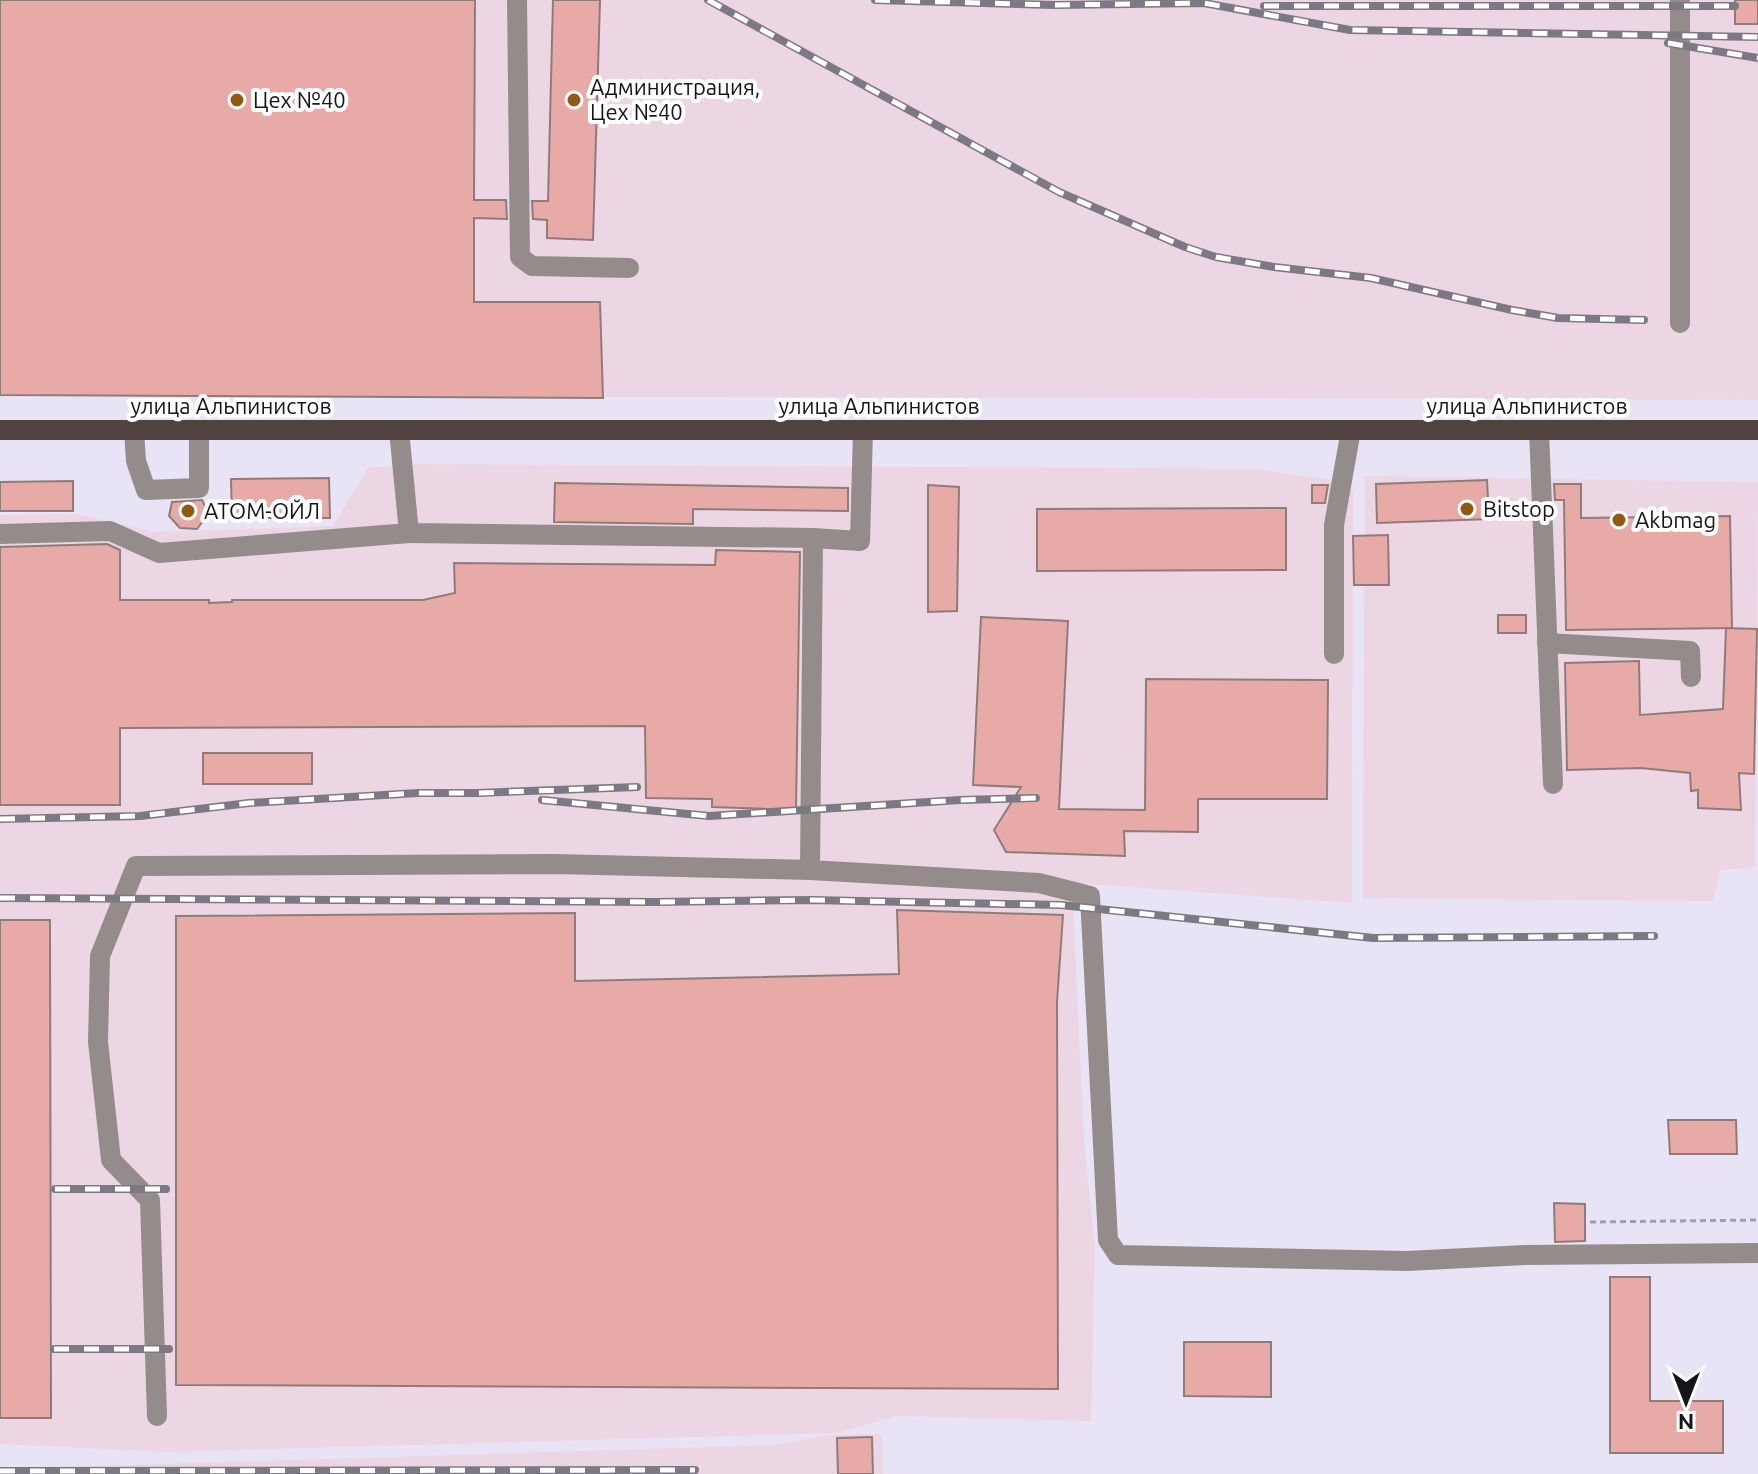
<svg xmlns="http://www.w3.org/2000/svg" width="1758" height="1474" viewBox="0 0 1758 1474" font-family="Ubuntu,sans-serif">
<rect width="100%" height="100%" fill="#e9e4f5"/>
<g fill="#ecd6e3">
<path d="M0 0H1758V400L0 395Z"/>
<path d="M419 464 1254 469 1340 481 1353 490 1352 903 1072 883 1084 1141 1095 1248 1091 1421 896 1416 838 1433 166 1452 0 1444V515L76 514 154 532 333 526 368 468Z"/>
<path d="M1365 476 1758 482 1755 867 1720 870 1713 901 1363 898Z"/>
<path d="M882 1434 883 1474H0V1469L775 1445 828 1435Z"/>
</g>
<g fill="#e8aaa7" stroke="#8e7c7b" stroke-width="2">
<path d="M0 0H475L474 200H506L507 219 474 218V302H600L603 398 0 395Z"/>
<path d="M553 0H600L593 240 547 238V220L533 219 532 201H548Z"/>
<rect x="1735" y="0" width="23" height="24"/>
<path d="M329 478 330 518H232L231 479Z"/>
<path d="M1487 480 1489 519 1377 523 1376 484Z"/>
<path d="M73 481V511H0V482Z"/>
<path d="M555 483 848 488V511L693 509V524L554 522Z"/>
<path d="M1554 484H1581V518L1730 516 1732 628 1566 630 1564 500H1555Z"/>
<path d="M928 485 959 487 957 611 928 612Z"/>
<path d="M1312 485H1328L1325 503H1312Z"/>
<path d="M202 500 205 506 206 517 197 529 180 528 169 516 172 502Z"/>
<path d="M1286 508V570L1037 571V509Z"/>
<path d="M1388 535 1389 585H1354L1353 536Z"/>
<path d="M107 544 120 550V600H209V603L232 602V600H423L455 593 454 563 715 565 716 550 800 552 796 810 712 807V799L646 798 645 726 120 728V805H0V547Z"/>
<rect x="1498" y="615" width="28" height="18"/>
<path d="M981 617 1068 621 1059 809 1145 810 1146 679 1328 680 1327 799H1198V832L1124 831 1125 856 1006 852 994 830 1021 787 973 785Z"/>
<path d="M1726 628 1757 629 1754 774 1739 773 1741 810 1698 808V790L1691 791 1690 773 1641 768 1567 770 1565 663 1639 661 1640 715 1723 709Z"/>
<rect x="203" y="753" width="109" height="31"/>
<path d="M897 910 1063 915 1057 1002 1058 1389 176 1385V916L575 913V981L899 974Z"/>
<path d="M0 920H50L51 1418H0Z"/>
<path d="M1668 1120H1736L1737 1154H1670Z"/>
<path d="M1554 1203 1585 1204V1241L1555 1242Z"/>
<path d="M1610 1277H1650V1401H1723V1453H1610Z"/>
<path d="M1184 1342H1271V1397L1184 1396Z"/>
<path d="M872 1437 873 1474H838L837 1438Z"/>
</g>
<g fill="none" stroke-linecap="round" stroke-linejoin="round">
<path stroke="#a29eab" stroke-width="3" stroke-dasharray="6 4" stroke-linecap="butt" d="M1590 1222 1758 1220"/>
<g stroke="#948c8a" stroke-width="20">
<path d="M517 0 520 257 532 266 629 268"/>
<path d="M1680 0V323"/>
<path d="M134 430 136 461 146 490 199 488V430"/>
<path d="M399 430 409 533 813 538 860 541 863 430"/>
<path d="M1539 430 1553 784"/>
<path d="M0 534 110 531 159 553 409 533"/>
<path d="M813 538 810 870 1039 883 1090 896 1108 1240 1118 1255 1407 1261 1525 1255 1758 1253"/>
<path d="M1547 643 1690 651 1691 677"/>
<path d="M1334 654V525L1351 430"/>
<path d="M157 1416 150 1200 111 1160 98 1042 100 956 136 866 555 864 810 870"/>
</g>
<path stroke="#50433f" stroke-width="20" d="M0 430H1758"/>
<defs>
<g id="rail">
<path d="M708 0 1059 192 1185 247 1216 257 1274 267 1371 278 1512 310 1558 318 1644 320"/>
<path d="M875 0 1055 5 1204 3 1350 30 1758 37"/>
<path d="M1264 6H1735"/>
<path d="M1668 43 1758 58"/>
<path d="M542 800 709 816 960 800 1036 798"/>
<path d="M0 819 140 816 249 803 418 793H478L637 787"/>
<path d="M0 898 654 902 811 900 1061 905 1373 938 1654 936"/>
<path d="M55 1189H166"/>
<path d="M54 1349H169"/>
<path d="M0 1471 695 1470"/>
</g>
</defs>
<use href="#rail" stroke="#7c7983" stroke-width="8"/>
<use href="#rail" stroke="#fff" stroke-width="5" stroke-dasharray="15" stroke-linecap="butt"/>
</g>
<g fill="#915912" stroke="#fff" stroke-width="3">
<circle cx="237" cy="100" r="8"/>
<circle cx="574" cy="100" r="8"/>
<circle cx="1467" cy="509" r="8"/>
<circle cx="188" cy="511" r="8"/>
<circle cx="1619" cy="520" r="8"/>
</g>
<g text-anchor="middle" stroke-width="8" stroke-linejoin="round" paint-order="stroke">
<g font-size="22" fill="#151419" stroke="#fff" text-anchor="start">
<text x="590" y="95">Администрация,<tspan x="590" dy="25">Цех №40</tspan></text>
<text x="253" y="108">Цех №40</text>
<text x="1483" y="517">Bitstop</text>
<text x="204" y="519">АТОМ-ОЙЛ</text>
<text x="1635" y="528">Akbmag</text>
</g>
<g font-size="22" fill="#151419" stroke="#fff">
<text x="231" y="414">улица Альпинистов</text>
<text x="879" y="414">улица Альпинистов</text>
<text x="1527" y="414">улица Альпинистов</text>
</g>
</g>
<g transform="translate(1686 1402) rotate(180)" stroke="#ffffff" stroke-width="6" paint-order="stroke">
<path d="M0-6L14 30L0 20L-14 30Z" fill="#151419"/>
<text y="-12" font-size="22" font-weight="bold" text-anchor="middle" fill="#151419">N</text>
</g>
</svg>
